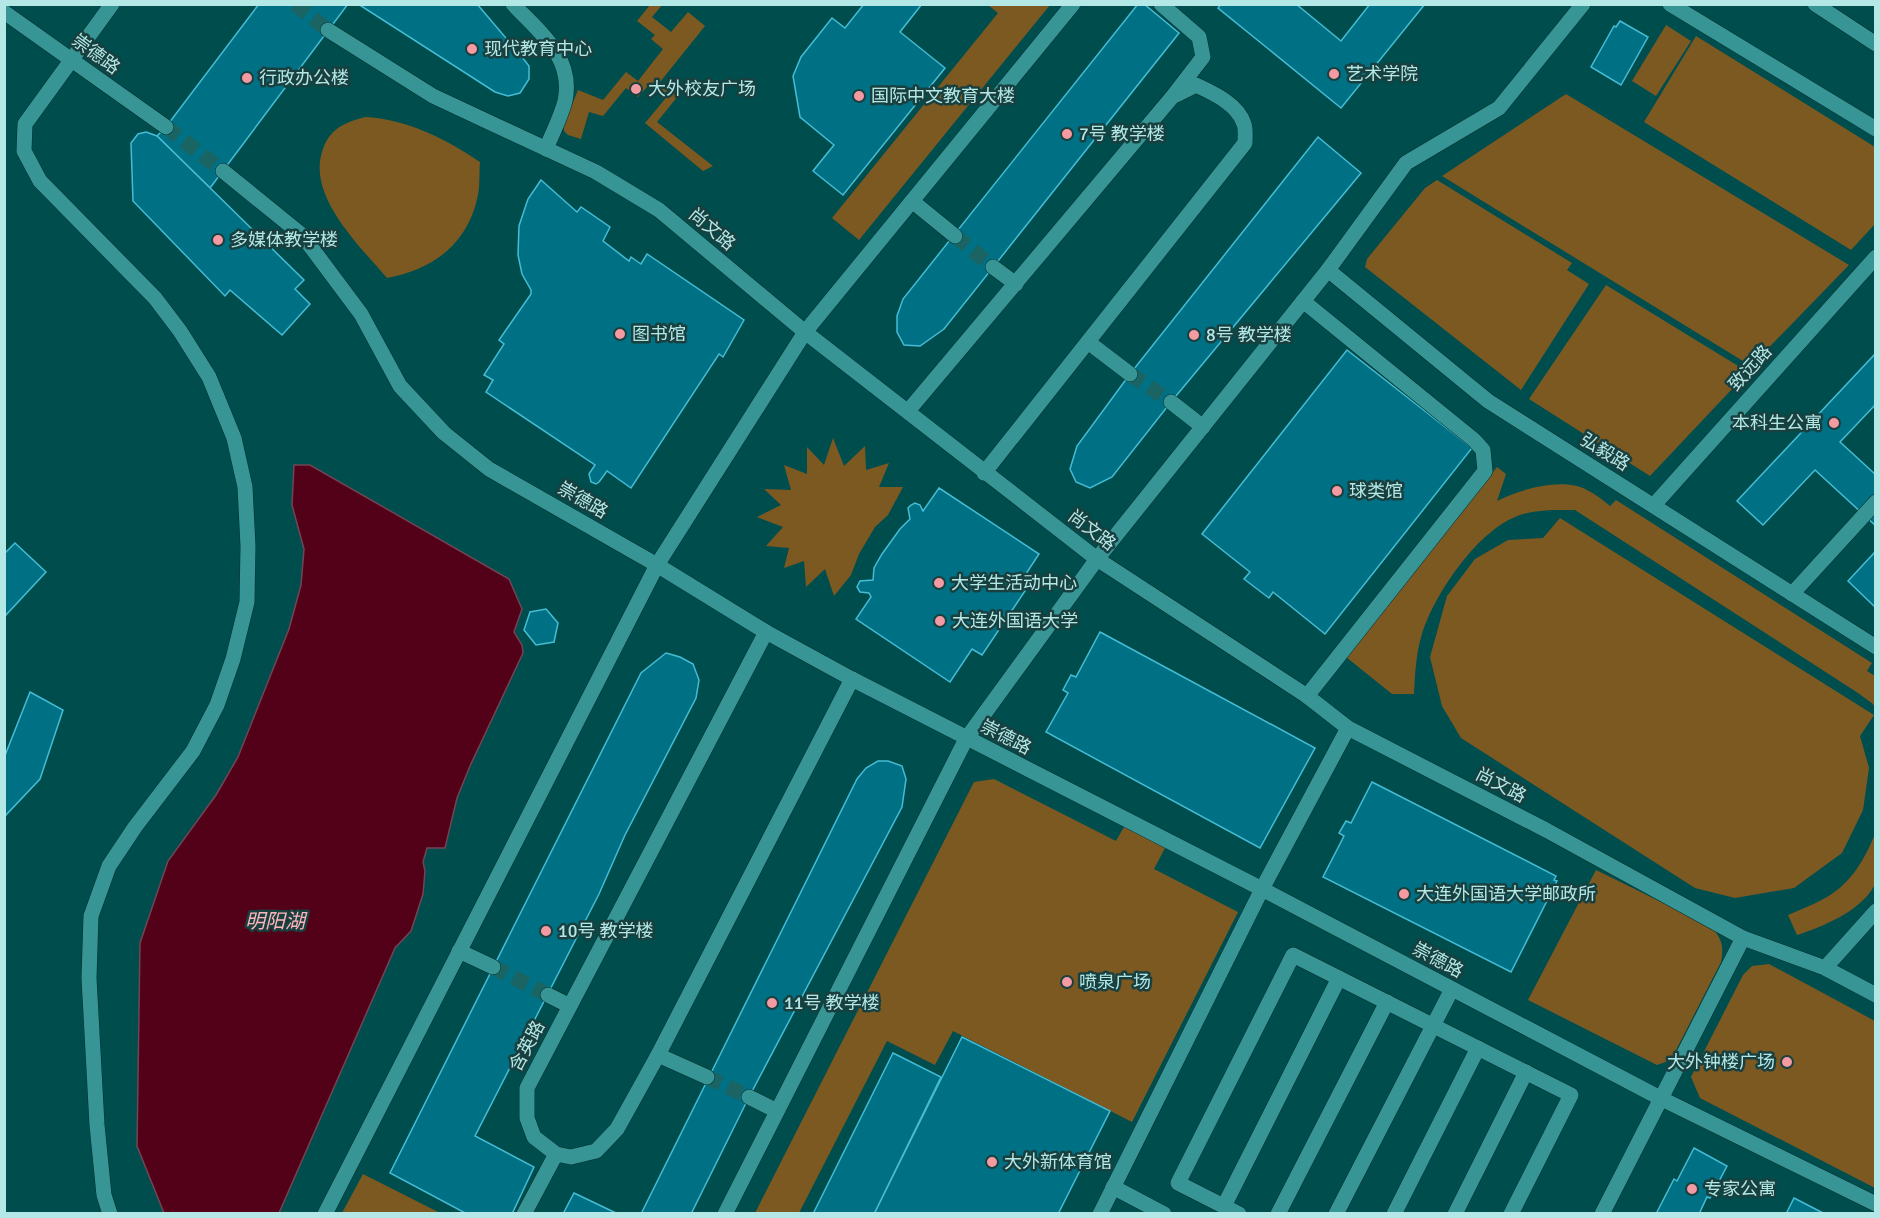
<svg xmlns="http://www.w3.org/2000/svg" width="1880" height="1218" viewBox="0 0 1880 1218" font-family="Signika,'Noto Sans SC',sans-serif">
<rect width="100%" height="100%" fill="#004d4d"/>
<g fill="#7d5922">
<path d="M650 5H662L652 17 671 32 688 12 705 26 660 82 678 96 657 122 713 166 703 171 645 123 665 99 649 85 638 97 626 88 603 116 589 112 581 139 568 135 564 131V125L578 90 603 100 626 72 638 81 663 49 651 39 655 35 637 21Z"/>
<path d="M988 5H1050L859 240 832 218 998 13Z"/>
<path d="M1666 25 1691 41 1656 96 1632 81Z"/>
<path d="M1696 36 1875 147V224L1851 250 1644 122Z"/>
<path d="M1566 94 1849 265 1751 366 1442 176Z"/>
<path d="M365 117C407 119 446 139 480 162 479 173 480 185 478 195 468 244 434 269 387 278 360 246 308 197 322 152 329 129 343 123 365 117Z"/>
<path d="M1437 180 1572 263 1567 270 1589 284 1521 390 1365 267 1367 259 1425 188Z"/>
<path d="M1606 285 1748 372 1650 476 1529 399Z"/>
<path d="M833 438 844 466 865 446 866 470 889 463 879 487H903L888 515 875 527 859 554 851 575 834 596 825 569 806 587 804 561 784 568 789 548 766 546 783 527 757 517 781 505 764 489 791 490 784 465 807 474V447L824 465Z"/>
<path d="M1497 467 1506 474 1497 501C1521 489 1562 477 1587 490 1595 494 1603 500 1610 506L1616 500 1872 663 1867 671 1875 676V708L1873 704 1858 693 1575 510C1555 510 1534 509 1515 517 1476 533 1434 595 1422 634 1416 653 1415 674 1414 694H1392L1346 657Z"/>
<path d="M1560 518 1874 715 1860 736 1869 768 1863 810 1842 853 1794 888 1735 898 1695 888 1461 738 1442 706 1430 657 1447 596 1475 559 1508 540 1543 538Z"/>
<path d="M994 779 1116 841 1124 827 1165 848 1154 869 1238 912 1132 1122 953 1031 935 1065 887 1041 799 1213H755L974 782Z"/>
<path d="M1875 834C1876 846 1879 877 1874 886 1861 911 1822 927 1797 935L1788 915C1801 909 1815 904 1827 897 1851 883 1865 859 1875 834Z"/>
<path d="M1596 870 1710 926C1722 938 1724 946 1721 962L1671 1060 1657 1065 1528 1000Z"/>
<path d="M1769 964 1875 1021V1188L1700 1098 1691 1077 1743 975 1752 966Z"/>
<path d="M363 1174 440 1213H342Z"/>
</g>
<path fill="#530118" stroke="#704656" stroke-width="1.5" d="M294 465H310L509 579 522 609 514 632 522 645 523 653 470 766 457 798 445 848H427L423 862 425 871 423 894 411 931 395 948 279 1213H164L137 1146 140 943 168 861 216 795 238 757 289 629 301 585 304 549 292 505Z"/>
<g fill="#007184" stroke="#46bcd4" stroke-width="1.5">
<path d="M259 4H348L210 188 157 136 166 127Z"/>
<path d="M358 4H477L522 57 529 66V79L520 93 508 96 495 92Z"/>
<path d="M864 4H922L900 32 945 68 843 195 813 171 834 145 800 117 793 76 801 57 832 18 845 28Z"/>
<path d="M1138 4H1144L1179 33 944 329 920 346 904 345 897 332V316L903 299Z"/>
<path d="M1221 4H1296L1341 41 1370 4H1425L1341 108 1218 8Z"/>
<path d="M1620 21 1648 37 1621 85 1591 67 1614 26 1616 27Z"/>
<path d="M146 132 157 136 304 280 295 289 310 304 282 335 230 290 225 296 133 201 131 143 138 134Z"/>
<path d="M1318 137 1361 173 1171 402 1112 477 1090 488 1076 482 1070 469 1077 446 1130 374Z"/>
<path d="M541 180 577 212 581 207 610 227 603 241 629 261 631 257 641 264 647 254 744 320 723 357 719 354 631 488 607 471 599 482 596 484 591 482 589 474 595 465 486 392 493 380 484 375 504 344 499 340 531 294V290L522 274 518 255 519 226 528 199Z"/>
<path d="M1347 350 1472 448 1325 634 1273 592 1269 598 1244 579 1250 572 1202 534Z"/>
<path d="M1876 353V404L1840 442 1876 475V526L1815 470 1763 525 1737 501Z"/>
<path d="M939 488 1039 554 1018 586 1025 591 982 655 972 649 950 682 856 619 871 597 869 593 860 592 857 587 860 581 873 580 874 568 882 554 900 529 910 519 908 508 911 505 915 503 920 505 923 511Z"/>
<path d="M15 543 46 572 4 617V554Z"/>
<path d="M1876 551V606L1875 607 1848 581Z"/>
<path d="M546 609 558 623 554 642 536 645 524 630 530 612Z"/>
<path d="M1100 632 1315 748 1260 848 1046 732 1068 693 1063 690 1071 675 1076 677Z"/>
<path d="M666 653 680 657 693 664 699 680 696 698 625 835 599 894 475 1136 534 1167 512 1214H467L390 1173 641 673Z"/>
<path d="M30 692 63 710 40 779 4 817V758Z"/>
<path d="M878 761H888L902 766 906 779 902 807 749 1097 691 1214H641L857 779 866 768Z"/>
<path d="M1372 782 1556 876 1554 880 1557 881 1511 972 1323 877 1344 836 1339 833 1346 821 1351 823Z"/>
<path d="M962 1037 1110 1111 1058 1214H874Z"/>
<path d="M893 1053 941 1077 874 1214H813Z"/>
<path d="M1694 1148 1727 1166 1710 1198 1707 1197 1699 1214H1656L1674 1179 1677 1181Z"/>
<path d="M574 1193 618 1214H563Z"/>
<path d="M1794 1198 1825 1214H1786Z"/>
</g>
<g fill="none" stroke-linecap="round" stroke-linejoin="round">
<g stroke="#1b6464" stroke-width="15" stroke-dasharray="15 8" stroke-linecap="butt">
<path d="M295 4 328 30"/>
<path d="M166 127 223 171"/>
<path d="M955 236 993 267"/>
<path d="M1130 374 1171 402"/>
<path d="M493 967 548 995"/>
<path d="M707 1077 749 1097"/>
</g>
<defs>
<g id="minor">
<path d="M513 4C540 33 574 57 565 101 561 117 552 134 546 149"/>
<path d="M1670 4 1876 129"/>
<path d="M1815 4 1876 44"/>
<path d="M4 12 166 127"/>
<path d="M328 30 433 96 596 172 659 210 805 332 1097 559 1307 696 1348 728 1546 830 1743 938 1825 968 1876 995"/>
<path d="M223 171 302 235 361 314 400 386 444 433 489 469 657 565 766 632 852 679 1262 889 1660 1098 1876 1204"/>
<path d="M912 201 955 236"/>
<path d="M993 267 1016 284"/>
<path d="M1328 270 1488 401 1876 647"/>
<path d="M1303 301 1474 440 1483 450 1485 471 1307 696"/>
<path d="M1088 342 1130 374"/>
<path d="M1171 402 1203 427"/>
<path d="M908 411 1173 96 1203 57 1199 37 1161 4"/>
<path d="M984 473 1245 143C1245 137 1246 129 1244 124 1238 104 1213 93 1196 85L1176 95"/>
<path d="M1654 505 1876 257"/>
<path d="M1792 594 1876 502"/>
<path d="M766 632 527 1088V1118L534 1137 556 1154 571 1157 596 1151 617 1129 658 1055 852 679"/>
<path d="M459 951 493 967"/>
<path d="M1825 968 1876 911"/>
<path d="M548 995 570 1006"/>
<path d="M658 1055 707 1077"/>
<path d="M749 1097 777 1111"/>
<path d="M1113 1187 1164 1214"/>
<path d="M1224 1206 1339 978"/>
<path d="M110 1214 104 1195 97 1125 89 978 91 916 109 866 135 827 193 751 217 705 233 659 247 602 248 546 245 487 234 438 209 377 180 331 155 298 40 181 24 151 25 124 112 4"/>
<path d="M325 1214 657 565 805 332 1073 4"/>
<path d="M524 1214 556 1154"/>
<path d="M725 1214 966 739 1097 559 1328 270 1406 163 1499 108 1583 4"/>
<path d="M1100 1214 1262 889 1348 728"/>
<path d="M1239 1214 1178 1183 1293 955 1571 1095 1511 1214"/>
<path d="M1278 1214 1387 1002"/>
<path d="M1336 1214 1452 989"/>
<path d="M1394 1214 1478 1048"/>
<path d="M1455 1214 1526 1072"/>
<path d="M1602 1214 1743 938"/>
</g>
</defs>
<use href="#minor" stroke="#073030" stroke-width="16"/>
<use href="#minor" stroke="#389595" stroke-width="15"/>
</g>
<g fill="#f49aa2" stroke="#193f3f" stroke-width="2">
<circle cx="472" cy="49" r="6"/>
<circle cx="1334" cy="74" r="6"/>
<circle cx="247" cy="78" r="6"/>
<circle cx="636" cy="89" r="6"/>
<circle cx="859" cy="96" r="6"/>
<circle cx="1067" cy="134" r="6"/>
<circle cx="218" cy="240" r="6"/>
<circle cx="620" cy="334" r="6"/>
<circle cx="1194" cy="335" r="6"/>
<circle cx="1834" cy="423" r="6"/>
<circle cx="1337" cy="491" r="6"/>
<circle cx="939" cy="583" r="6"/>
<circle cx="940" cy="621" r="6"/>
<circle cx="1404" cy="894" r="6"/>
<circle cx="546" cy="931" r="6"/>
<circle cx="1067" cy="982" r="6"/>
<circle cx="772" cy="1003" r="6"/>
<circle cx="1787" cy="1062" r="6"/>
<circle cx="992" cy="1162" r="6"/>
<circle cx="1692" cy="1189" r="6"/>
</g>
<g text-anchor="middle" stroke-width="5" stroke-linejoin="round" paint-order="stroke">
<g font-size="18" fill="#b3e8e7" stroke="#193f3f" text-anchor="start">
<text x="484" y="55">现代教育中心</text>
<text x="1346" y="80">艺术学院</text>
<text x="259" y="84">行政办公楼</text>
<text x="648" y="95">大外校友广场</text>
<text x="871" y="102">国际中文教育大楼</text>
<text x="1079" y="140">7号 教学楼</text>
<text x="230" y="246">多媒体教学楼</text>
<text x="632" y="340">图书馆</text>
<text x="1206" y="341">8号 教学楼</text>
<text x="1822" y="429" text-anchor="end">本科生公寓</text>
<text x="1349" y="497">球类馆</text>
<text x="951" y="589">大学生活动中心</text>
<text x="952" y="627">大连外国语大学</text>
<text x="1416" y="900">大连外国语大学邮政所</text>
<text x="558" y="937">10号 教学楼</text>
<text x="1079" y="988">喷泉广场</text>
<text x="784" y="1009">11号 教学楼</text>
<text x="1775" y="1068" text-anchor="end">大外钟楼广场</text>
<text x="1004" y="1168">大外新体育馆</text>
<text x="1704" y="1195">专家公寓</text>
</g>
<g font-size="18" fill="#b3e8e7" stroke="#193f3f">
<text transform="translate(96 54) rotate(36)" y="6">崇德路</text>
<text transform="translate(712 229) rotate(40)" y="6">尚文路</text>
<text transform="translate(1750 368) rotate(-48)" y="6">致远路</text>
<text transform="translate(1605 452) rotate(32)" y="6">弘毅路</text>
<text transform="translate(583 500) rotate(30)" y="6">崇德路</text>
<text transform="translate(1092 530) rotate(37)" y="6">尚文路</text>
<text transform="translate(1006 737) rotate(27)" y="6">崇德路</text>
<text transform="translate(1501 785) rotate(27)" y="6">尚文路</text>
<text transform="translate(1438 960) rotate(28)" y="6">崇德路</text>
<text transform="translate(527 1046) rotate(-62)" y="6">含英路</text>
</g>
<g font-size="20" font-style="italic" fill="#feb5bb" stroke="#193f3f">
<text x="275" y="928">明阳湖</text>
</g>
</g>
<rect width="1880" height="1218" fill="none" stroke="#b3e8e7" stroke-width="12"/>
</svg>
